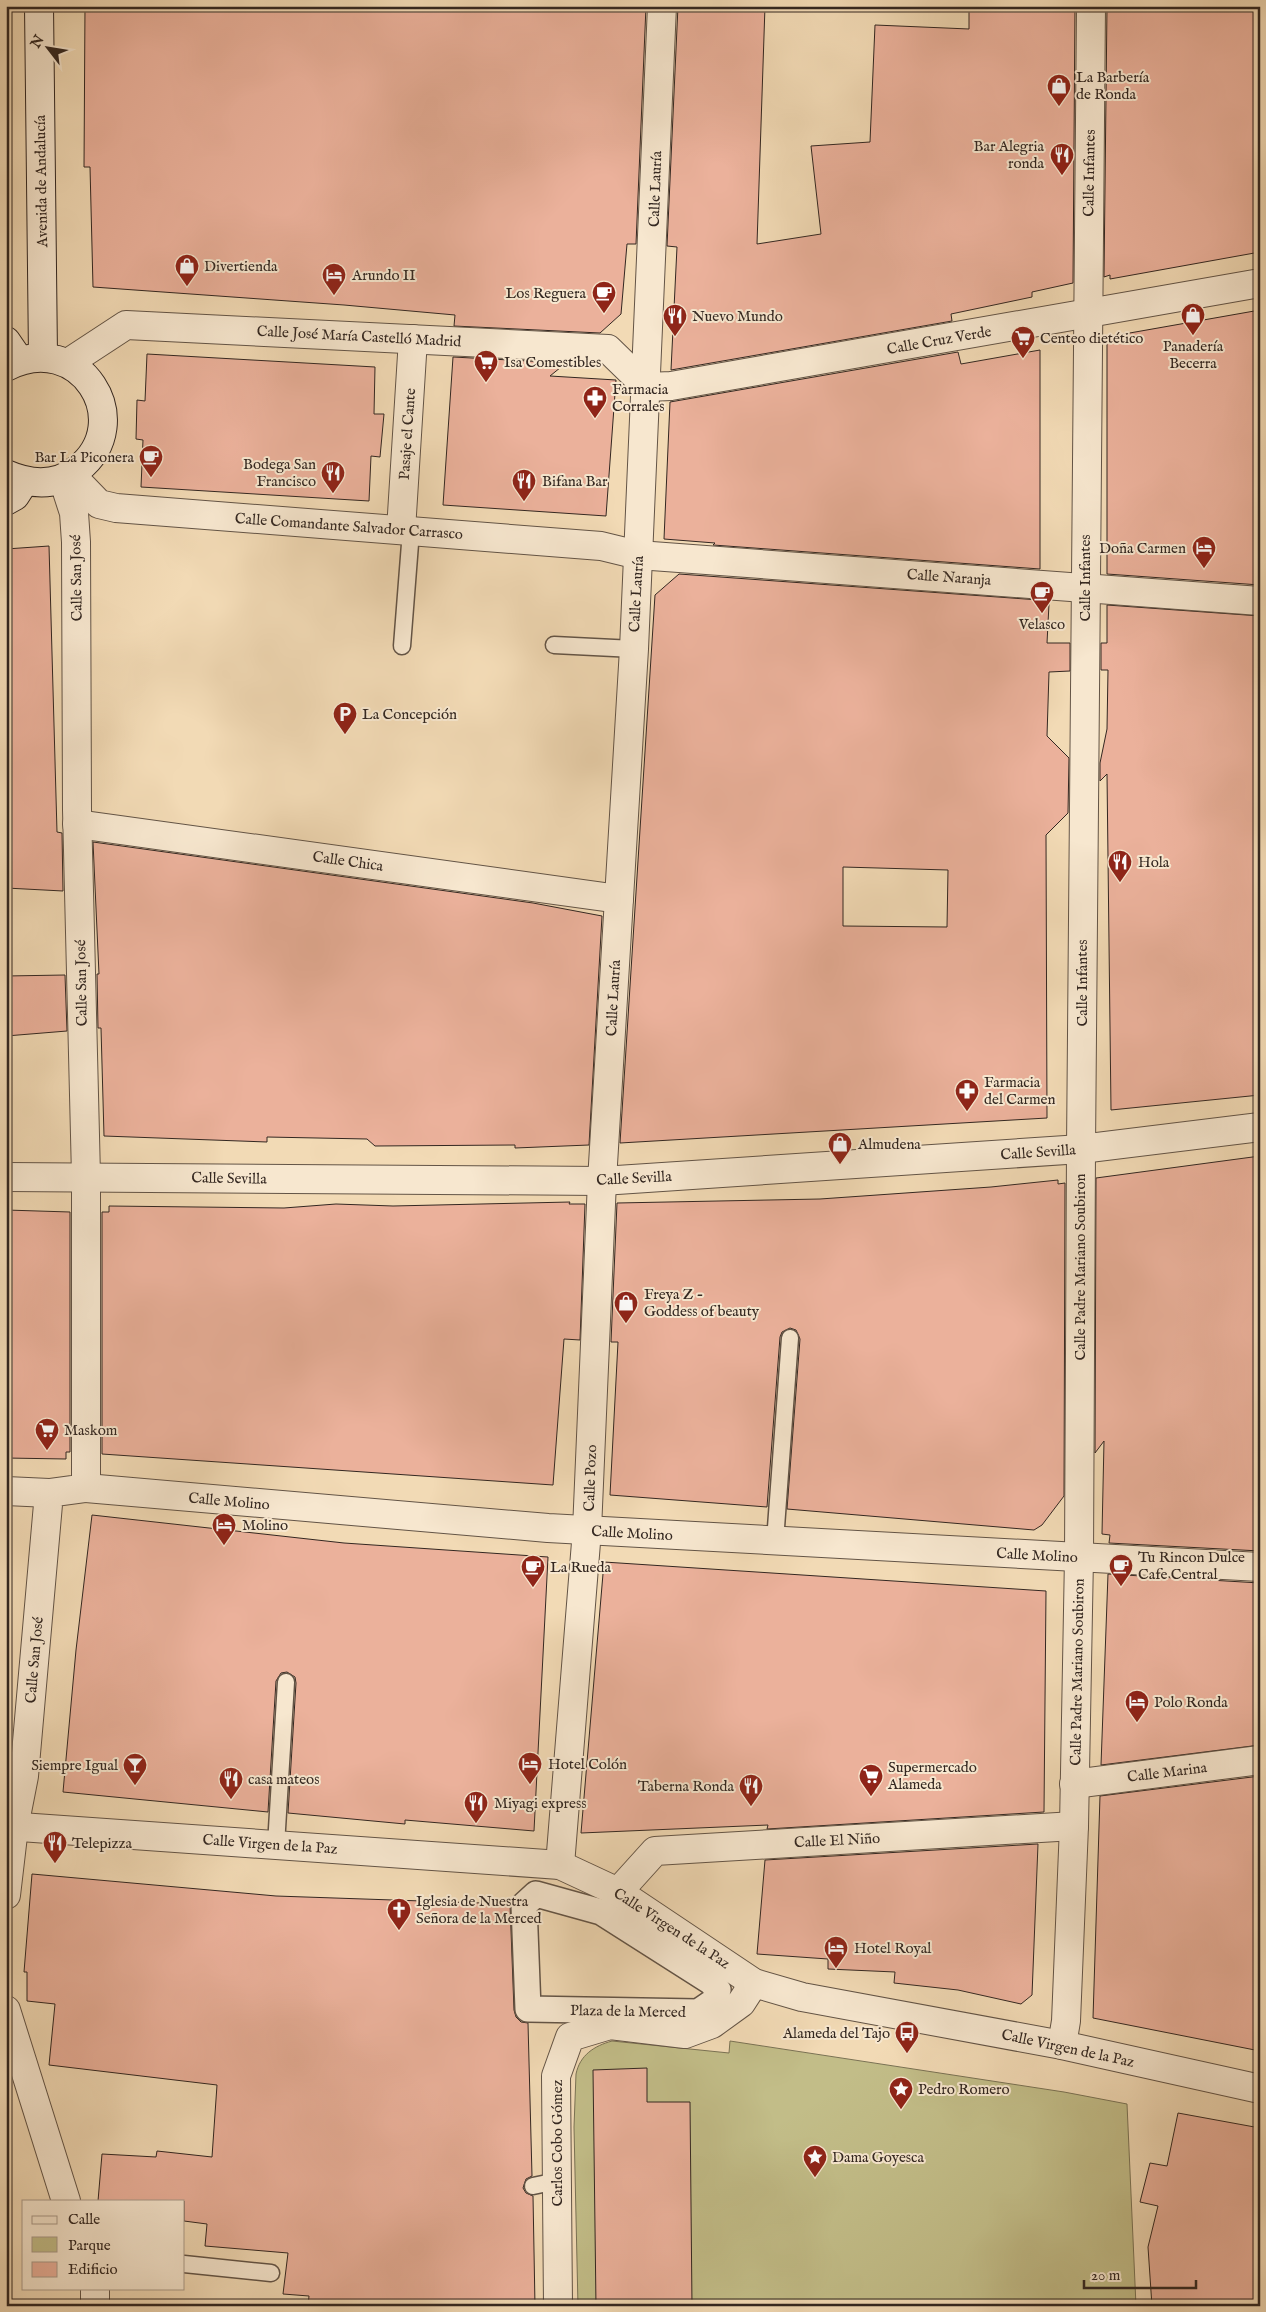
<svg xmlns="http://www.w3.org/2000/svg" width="1266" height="2312" viewBox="0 0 1266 2312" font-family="'IM FELL English',serif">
<rect width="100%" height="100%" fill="#f2dab5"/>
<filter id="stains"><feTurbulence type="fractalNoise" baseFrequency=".004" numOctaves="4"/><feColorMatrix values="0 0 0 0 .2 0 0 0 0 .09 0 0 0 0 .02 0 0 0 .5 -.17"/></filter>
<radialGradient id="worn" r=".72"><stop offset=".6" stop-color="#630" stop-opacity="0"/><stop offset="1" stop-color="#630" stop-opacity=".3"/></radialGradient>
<path fill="#c2bd88" stroke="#7a7254" d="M612 2041 729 2053 730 2041 1064 2092 1127 2104 1136 2306H578L574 2127 576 2074C580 2055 594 2046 612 2041Z"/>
<g fill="#ebb19b" stroke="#332721" fill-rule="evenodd">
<path d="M85 6H646L636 244H627L621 314 600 333 454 326 455 315 344 305 93 287 90 167H84Z"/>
<path d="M678 6H765L757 244 821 234 811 146 870 142 875 25 969 29V6H1075L1073 283 1032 292V297L951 314 952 321 671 370 677 247 667 246Z"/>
<path d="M1107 6H1260V252L1110 279V275L1104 277Z"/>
<path d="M1260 310V585L1107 574V337Z"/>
<path d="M1040 350V569L713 545 715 543 664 539 670 402 958 352 961 364Z"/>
<path d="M147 354 375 367 374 414H384L380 457 371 456 369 501 141 487 143 440 136 439 137 400 145 401Z"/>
<path d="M453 357 566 363 550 376 616 380 606 516 443 505Z"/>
<path d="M49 546 57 832 62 833 63 891 6 888V549Z"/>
<path d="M679 574 1039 600V603L1049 604 1047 643H1070V671L1049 672 1047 736 1069 758 1068 813 1046 835 1047 1118 620 1143 655 595ZM843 867 948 870 947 927 843 926Z"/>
<path d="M1107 605 1260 616V1095L1111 1110 1107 774 1100 781V763L1107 729 1108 670H1101V643H1107Z"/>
<path d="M93 842 533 903 602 916 589 1145 515 1148V1145L375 1146 367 1139 267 1137V1142L104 1136 101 1028H98L97 974H99Z"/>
<path d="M65 975 67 1031 6 1036V976Z"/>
<path d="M1260 1156V1551L1109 1543 1110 1535 1102 1534 1104 1441 1095 1453 1096 1178Z"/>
<path d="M1058 1180V1184L1065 1183 1064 1496 1042 1525 1034 1530 787 1509 800 1339 796 1330 790 1328 782 1332 780 1337 767 1507 610 1495 618 1342H611L617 1203 820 1199 991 1187Z"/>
<path d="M570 1202 569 1204H585L580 1340 564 1339 553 1485 102 1454V1212H109V1206L284 1208 336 1204 393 1206Z"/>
<path d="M6 1210 70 1212V1452H66V1459L6 1458Z"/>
<path d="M92 1515 344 1543 548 1557 534 1831 405 1820V1824L288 1813 296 1683 295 1677 287 1672 281 1673 276 1681 268 1812 63 1792 76 1650Z"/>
<path d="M604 1562 1046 1591 1044 1812 767 1829 768 1825 581 1833Z"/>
<path d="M1108 1574 1260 1583V1745L1101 1765Z"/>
<path d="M1260 1776V2051L1093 2018 1100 1796Z"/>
<path d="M1038 1844 1032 1995 1021 2004 958 1990 894 1983 895 1972 828 1969V1959L757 1954 765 1860Z"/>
<path d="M32 1874 276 1896 510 1904 514 2010 516 2017 521 2022 528 2023 532 2176 526 2179 523 2188 526 2193 533 2196 535 2306H308L309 2296 283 2294 288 2253 205 2246 207 2224 184 2221V2201H98L102 2154 156 2157 157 2151 212 2157 217 2085 49 2065 55 2004 27 2001V1972H24Z"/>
<path d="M647 2068V2102H690L692 2306H596L593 2070Z"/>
<path d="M1178 2113 1260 2128V2306H1152L1148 2247 1158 2206 1140 2202 1150 2163 1167 2166Z"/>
</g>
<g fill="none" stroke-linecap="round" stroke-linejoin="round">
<defs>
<g id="service">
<path d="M554 645 634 649"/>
<path d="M402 646 411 531"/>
<path d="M775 1541 790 1338"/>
<path d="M276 1845 286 1682"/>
<path d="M533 2186 557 2181"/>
<path d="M184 2264 271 2273"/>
</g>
<path id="pedestrian" d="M536 1894 601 1912 711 1982 718 1990 714 2001 698 2012 528 2009 524 1905Z"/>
<g id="minor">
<path d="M68 363 126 325 608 349 647 387 671 386 1260 283"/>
<path d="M71 475 99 504 116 508 601 546 638 555 1260 601"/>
<path d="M401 530 413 339"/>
<path d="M77 824 619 899"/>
<path d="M1081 1149 1260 1127"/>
<path d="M86 1488 548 1528 1260 1567"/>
<path d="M6 1491 49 1493"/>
<path d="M1074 1784 1260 1760"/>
<path d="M560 1865 587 1530 602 1181 634 649 662 6"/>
<path d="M618 1892 655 1851 1074 1826"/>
<path d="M6 1895 14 1827"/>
<path d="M6 2010 66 2201"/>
<path d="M95 2306V2288"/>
<path d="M558 2306 556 2076 570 2037 610 2025 685 2034 712 2024 741 2003 754 1983"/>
</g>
<g id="tertiary">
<path d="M6 1177 602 1181 1081 1149"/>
<path d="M6 1826 560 1865 618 1892 754 1983 802 1997 1062 2045 1260 2089"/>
<path d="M14 1827 24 1776 49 1493 86 1488V1176L77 810 76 542 74 513 63 479"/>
<path d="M1062 2045 1066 2021 1074 1826 1079 1557 1081 1149 1091 6"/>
</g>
<g id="secondary">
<path d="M39 6 43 356"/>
<path d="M6 341 19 360"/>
<path d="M6 367C80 328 138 422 78 469 56 487 31 485 6 474"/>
<path d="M6 501 15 496 24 482"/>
</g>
</defs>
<use href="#service" stroke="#635446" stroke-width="19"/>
<use href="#pedestrian" stroke="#635446" stroke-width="28"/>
<use href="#minor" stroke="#635446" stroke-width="30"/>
<use href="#tertiary" stroke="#635446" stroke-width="30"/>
<use href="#secondary" stroke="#332721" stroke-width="30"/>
<use href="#service" stroke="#f7e7cf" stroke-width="16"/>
<use href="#pedestrian" stroke="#f7e7cf" stroke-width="25"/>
<use href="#minor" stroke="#f7e7cf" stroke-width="28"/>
<use href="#tertiary" stroke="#f7e7cf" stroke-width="28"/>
<use href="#secondary" stroke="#f7e7cf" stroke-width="28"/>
</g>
<defs>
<symbol id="shop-pin" viewBox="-11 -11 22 30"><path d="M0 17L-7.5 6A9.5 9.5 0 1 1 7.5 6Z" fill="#8f2418" stroke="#f7e7cf"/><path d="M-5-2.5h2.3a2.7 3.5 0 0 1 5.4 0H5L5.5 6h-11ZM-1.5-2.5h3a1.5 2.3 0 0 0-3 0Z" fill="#fff"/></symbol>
<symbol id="restaurant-pin" viewBox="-11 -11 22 30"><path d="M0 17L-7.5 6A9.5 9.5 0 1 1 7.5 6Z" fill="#8f2418" stroke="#f7e7cf"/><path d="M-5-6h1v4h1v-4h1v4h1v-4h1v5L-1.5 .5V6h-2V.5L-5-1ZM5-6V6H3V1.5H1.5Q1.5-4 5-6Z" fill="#fff"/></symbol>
<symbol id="hotel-pin" viewBox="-11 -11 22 30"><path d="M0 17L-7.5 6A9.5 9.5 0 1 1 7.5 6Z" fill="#8f2418" stroke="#f7e7cf"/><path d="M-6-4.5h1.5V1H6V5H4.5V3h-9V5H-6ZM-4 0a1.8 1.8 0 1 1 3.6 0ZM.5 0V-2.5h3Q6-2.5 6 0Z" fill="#fff"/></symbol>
<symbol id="cafe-pin" viewBox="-11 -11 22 30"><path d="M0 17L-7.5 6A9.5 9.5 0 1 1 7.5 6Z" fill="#8f2418" stroke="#f7e7cf"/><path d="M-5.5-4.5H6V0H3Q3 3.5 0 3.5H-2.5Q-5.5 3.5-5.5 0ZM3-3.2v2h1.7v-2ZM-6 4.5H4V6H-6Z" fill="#fff"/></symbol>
<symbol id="supermarket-pin" viewBox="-11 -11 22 30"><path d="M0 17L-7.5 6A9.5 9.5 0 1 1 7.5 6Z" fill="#8f2418" stroke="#f7e7cf"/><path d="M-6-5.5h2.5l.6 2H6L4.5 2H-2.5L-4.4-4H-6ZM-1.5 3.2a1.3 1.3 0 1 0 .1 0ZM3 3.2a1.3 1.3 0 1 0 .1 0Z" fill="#fff"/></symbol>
<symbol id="pharmacy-pin" viewBox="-11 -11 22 30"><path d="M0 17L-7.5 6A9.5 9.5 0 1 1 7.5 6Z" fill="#8f2418" stroke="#f7e7cf"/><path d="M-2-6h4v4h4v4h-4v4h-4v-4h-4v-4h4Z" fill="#fff"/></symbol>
<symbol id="parking-pin" viewBox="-11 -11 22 30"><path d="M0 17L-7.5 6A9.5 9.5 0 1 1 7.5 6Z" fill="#8f2418" stroke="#f7e7cf"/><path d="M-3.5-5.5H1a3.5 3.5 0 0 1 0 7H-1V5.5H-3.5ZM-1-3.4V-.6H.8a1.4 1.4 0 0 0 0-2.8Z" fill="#fff"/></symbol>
<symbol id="bar-pin" viewBox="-11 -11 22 30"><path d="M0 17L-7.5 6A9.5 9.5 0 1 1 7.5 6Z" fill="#8f2418" stroke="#f7e7cf"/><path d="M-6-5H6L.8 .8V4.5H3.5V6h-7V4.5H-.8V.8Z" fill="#fff"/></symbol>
<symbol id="church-pin" viewBox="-11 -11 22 30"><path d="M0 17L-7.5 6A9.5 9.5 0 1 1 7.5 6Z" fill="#8f2418" stroke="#f7e7cf"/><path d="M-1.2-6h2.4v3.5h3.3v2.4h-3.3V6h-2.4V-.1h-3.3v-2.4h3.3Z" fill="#fff"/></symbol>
<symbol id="bus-pin" viewBox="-11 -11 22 30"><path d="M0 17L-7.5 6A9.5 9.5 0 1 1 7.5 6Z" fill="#8f2418" stroke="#f7e7cf"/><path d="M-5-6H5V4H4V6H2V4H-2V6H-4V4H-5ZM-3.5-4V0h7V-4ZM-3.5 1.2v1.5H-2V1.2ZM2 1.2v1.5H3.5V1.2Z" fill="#fff"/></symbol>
<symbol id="sight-pin" viewBox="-11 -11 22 30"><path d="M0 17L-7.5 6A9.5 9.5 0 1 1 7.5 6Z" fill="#8f2418" stroke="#f7e7cf"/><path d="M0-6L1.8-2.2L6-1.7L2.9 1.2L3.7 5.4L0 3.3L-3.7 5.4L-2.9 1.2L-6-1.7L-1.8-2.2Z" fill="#fff"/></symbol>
</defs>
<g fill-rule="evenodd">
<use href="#shop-pin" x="1045" y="72" width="28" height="38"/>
<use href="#restaurant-pin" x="1048" y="141" width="28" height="38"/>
<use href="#shop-pin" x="173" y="252" width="28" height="38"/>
<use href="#hotel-pin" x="320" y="261" width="28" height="38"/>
<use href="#cafe-pin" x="590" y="279" width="28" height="38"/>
<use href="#shop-pin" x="1179" y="301" width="28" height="38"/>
<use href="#restaurant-pin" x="661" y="302" width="28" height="38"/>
<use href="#supermarket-pin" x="1009" y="324" width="28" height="38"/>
<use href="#supermarket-pin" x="472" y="348" width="28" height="38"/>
<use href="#pharmacy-pin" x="581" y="384" width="28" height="38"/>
<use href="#cafe-pin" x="137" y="443" width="28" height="38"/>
<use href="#restaurant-pin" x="319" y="459" width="28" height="38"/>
<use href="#restaurant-pin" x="510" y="467" width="28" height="38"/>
<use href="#hotel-pin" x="1190" y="534" width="28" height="38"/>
<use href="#cafe-pin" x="1028" y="579" width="28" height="38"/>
<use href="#parking-pin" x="331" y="700" width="28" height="38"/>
<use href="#restaurant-pin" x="1106" y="848" width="28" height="38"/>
<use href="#pharmacy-pin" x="953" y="1077" width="28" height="38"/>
<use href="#shop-pin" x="826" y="1130" width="28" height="38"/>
<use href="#shop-pin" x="612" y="1289" width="28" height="38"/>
<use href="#supermarket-pin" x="33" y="1416" width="28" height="38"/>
<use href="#hotel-pin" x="210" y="1511" width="28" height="38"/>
<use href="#cafe-pin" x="1107" y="1552" width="28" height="38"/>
<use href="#cafe-pin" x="519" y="1553" width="28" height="38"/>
<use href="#hotel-pin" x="1123" y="1688" width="28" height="38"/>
<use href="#hotel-pin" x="516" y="1750" width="28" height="38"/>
<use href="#bar-pin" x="121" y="1751" width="28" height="38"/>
<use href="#supermarket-pin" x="857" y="1762" width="28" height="38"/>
<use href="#restaurant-pin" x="217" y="1765" width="28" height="38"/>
<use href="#restaurant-pin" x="737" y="1772" width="28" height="38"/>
<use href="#restaurant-pin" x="462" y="1789" width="28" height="38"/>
<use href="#restaurant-pin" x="41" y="1829" width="28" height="38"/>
<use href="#church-pin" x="385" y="1896" width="28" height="38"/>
<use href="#hotel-pin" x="822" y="1934" width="28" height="38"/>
<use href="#bus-pin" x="893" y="2019" width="28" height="38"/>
<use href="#sight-pin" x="887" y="2075" width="28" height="38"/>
<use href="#sight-pin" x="801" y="2143" width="28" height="38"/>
</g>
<g text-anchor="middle" stroke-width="4" stroke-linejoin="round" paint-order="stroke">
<g font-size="15" fill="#332721" stroke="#f7e7cf" text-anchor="start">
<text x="1076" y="82">La Barbería<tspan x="1076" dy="17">de Ronda</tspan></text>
<text x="1044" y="151" text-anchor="end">Bar Alegria<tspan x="1044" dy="17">ronda</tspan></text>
<text x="204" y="271">Divertienda</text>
<text x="352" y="280">Arundo II</text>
<text x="586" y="298" text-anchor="end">Los Reguera</text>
<text x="692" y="321">Nuevo Mundo</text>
<text x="1040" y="343">Centeo dietético</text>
<text x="1193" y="351" text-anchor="middle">Panadería<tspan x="1193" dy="17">Becerra</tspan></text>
<text x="504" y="367">Isa Comestibles</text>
<text x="612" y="394">Farmacia<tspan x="612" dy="17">Corrales</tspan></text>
<text x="134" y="462" text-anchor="end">Bar La Piconera</text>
<text x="316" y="469" text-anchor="end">Bodega San<tspan x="316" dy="17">Francisco</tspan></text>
<text x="542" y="486">Bifana Bar</text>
<text x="1186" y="553" text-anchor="end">Doña Carmen</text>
<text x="1042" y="629" text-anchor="middle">Velasco</text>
<text x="362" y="719">La Concepción</text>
<text x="1138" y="867">Hola</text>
<text x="984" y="1087">Farmacia<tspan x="984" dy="17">del Carmen</tspan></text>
<text x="858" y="1149">Almudena</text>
<text x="644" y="1299">Freya Z -<tspan x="644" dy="17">Goddess of beauty</tspan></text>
<text x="64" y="1435">Maskom</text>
<text x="242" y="1530">Molino</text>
<text x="1138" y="1562">Tu Rincon Dulce<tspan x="1138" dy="17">Cafe Central</tspan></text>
<text x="550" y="1572">La Rueda</text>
<text x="1154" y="1707">Polo Ronda</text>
<text x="548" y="1769">Hotel Colón</text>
<text x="118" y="1770" text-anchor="end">Siempre Igual</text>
<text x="888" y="1772">Supermercado<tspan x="888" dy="17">Alameda</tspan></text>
<text x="248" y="1784">casa mateos</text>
<text x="734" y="1791" text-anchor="end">Taberna Ronda</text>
<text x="494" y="1808">Miyagi express</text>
<text x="72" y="1848">Telepizza</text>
<text x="416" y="1906">Iglesia de Nuestra<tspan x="416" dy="17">Señora de la Merced</tspan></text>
<text x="854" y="1953">Hotel Royal</text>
<text x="890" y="2038" text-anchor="end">Alameda del Tajo</text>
<text x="918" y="2094">Pedro Romero</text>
<text x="832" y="2162">Dama Goyesca</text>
</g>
<g font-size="15" fill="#332721" stroke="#f7e7cf">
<text transform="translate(1089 173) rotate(-89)" y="5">Calle Infantes</text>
<text transform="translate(41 181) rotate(-91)" y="5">Avenida de Andalucía</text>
<text transform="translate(655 189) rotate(-88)" y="5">Calle Lauría</text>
<text transform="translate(359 336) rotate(3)" y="5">Calle José María Castelló Madrid</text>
<text transform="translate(939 340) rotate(-10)" y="5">Calle Cruz Verde</text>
<text transform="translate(407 434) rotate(-86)" y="5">Pasaje el Cante</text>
<text transform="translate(349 526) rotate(4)" y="5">Calle Comandante Salvador Carrasco</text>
<text transform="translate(949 577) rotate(4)" y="5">Calle Naranja</text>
<text transform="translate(76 578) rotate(-91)" y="5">Calle San José</text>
<text transform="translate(1085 578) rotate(-90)" y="5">Calle Infantes</text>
<text transform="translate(636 594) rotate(-87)" y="5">Calle Lauría</text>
<text transform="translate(348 861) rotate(8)" y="5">Calle Chica</text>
<text transform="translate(81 983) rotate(-91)" y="5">Calle San José</text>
<text transform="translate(1082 983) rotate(-90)" y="5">Calle Infantes</text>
<text transform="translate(613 998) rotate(-87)" y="5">Calle Lauría</text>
<text transform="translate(1038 1152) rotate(-4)" y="5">Calle Sevilla</text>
<text transform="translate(229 1178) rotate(1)" y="5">Calle Sevilla</text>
<text transform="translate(634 1178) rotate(-3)" y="5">Calle Sevilla</text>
<text transform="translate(1080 1267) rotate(-90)" y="5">Calle Padre Mariano Soubiron</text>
<text transform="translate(590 1478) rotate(-88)" y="5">Calle Pozo</text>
<text transform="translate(229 1501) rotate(5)" y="5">Calle Molino</text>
<text transform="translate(632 1533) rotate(3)" y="5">Calle Molino</text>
<text transform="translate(1037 1555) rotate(3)" y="5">Calle Molino</text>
<text transform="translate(34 1660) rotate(-85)" y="5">Calle San José</text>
<text transform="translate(1077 1672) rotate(-89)" y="5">Calle Padre Mariano Soubiron</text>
<text transform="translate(1167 1772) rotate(-7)" y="5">Calle Marina</text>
<text transform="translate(837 1840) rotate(-3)" y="5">Calle El Niño</text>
<text transform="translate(270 1844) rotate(4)" y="5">Calle Virgen de la Paz</text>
<text transform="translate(672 1928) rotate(33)" y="5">Calle Virgen de la Paz</text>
<text transform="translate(628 2011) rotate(1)" y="5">Plaza de la Merced</text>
<text transform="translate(1068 2048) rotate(12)" y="5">Calle Virgen de la Paz</text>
<text transform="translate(557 2143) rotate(-90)" y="5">Carlos Cobo Gómez</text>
</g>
</g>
<rect width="1266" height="2312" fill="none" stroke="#f2dab5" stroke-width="25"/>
<rect x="8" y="8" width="1251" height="2297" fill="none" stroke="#332721" stroke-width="2.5"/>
<rect x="12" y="12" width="1241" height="2287" fill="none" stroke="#332721"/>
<rect x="22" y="2200" width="162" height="90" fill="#f7e7cf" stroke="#a99a89"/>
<rect x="32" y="2216" width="25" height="8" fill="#f7e7cf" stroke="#a99a89"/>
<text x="68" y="2224" font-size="15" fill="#332721">Calle</text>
<rect x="32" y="2237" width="25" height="15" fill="#c2bd88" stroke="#a99a89"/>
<text x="68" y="2250" font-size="15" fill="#332721">Parque</text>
<rect x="32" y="2262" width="25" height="15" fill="#ebb19b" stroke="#a99a89"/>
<text x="68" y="2274" font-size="15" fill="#332721">Edificio</text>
<g transform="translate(48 48) rotate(301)" stroke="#f7e7cf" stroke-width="4" paint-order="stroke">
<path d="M0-4L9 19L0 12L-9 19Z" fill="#332721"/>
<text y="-8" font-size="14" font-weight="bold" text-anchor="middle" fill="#332721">N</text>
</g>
<path d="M1084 2280v8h112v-8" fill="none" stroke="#332721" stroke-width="2.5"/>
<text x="1091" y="2280" font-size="15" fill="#332721" stroke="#f7e7cf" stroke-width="4" paint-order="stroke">20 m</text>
<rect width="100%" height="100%" filter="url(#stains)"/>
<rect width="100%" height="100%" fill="url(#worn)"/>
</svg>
